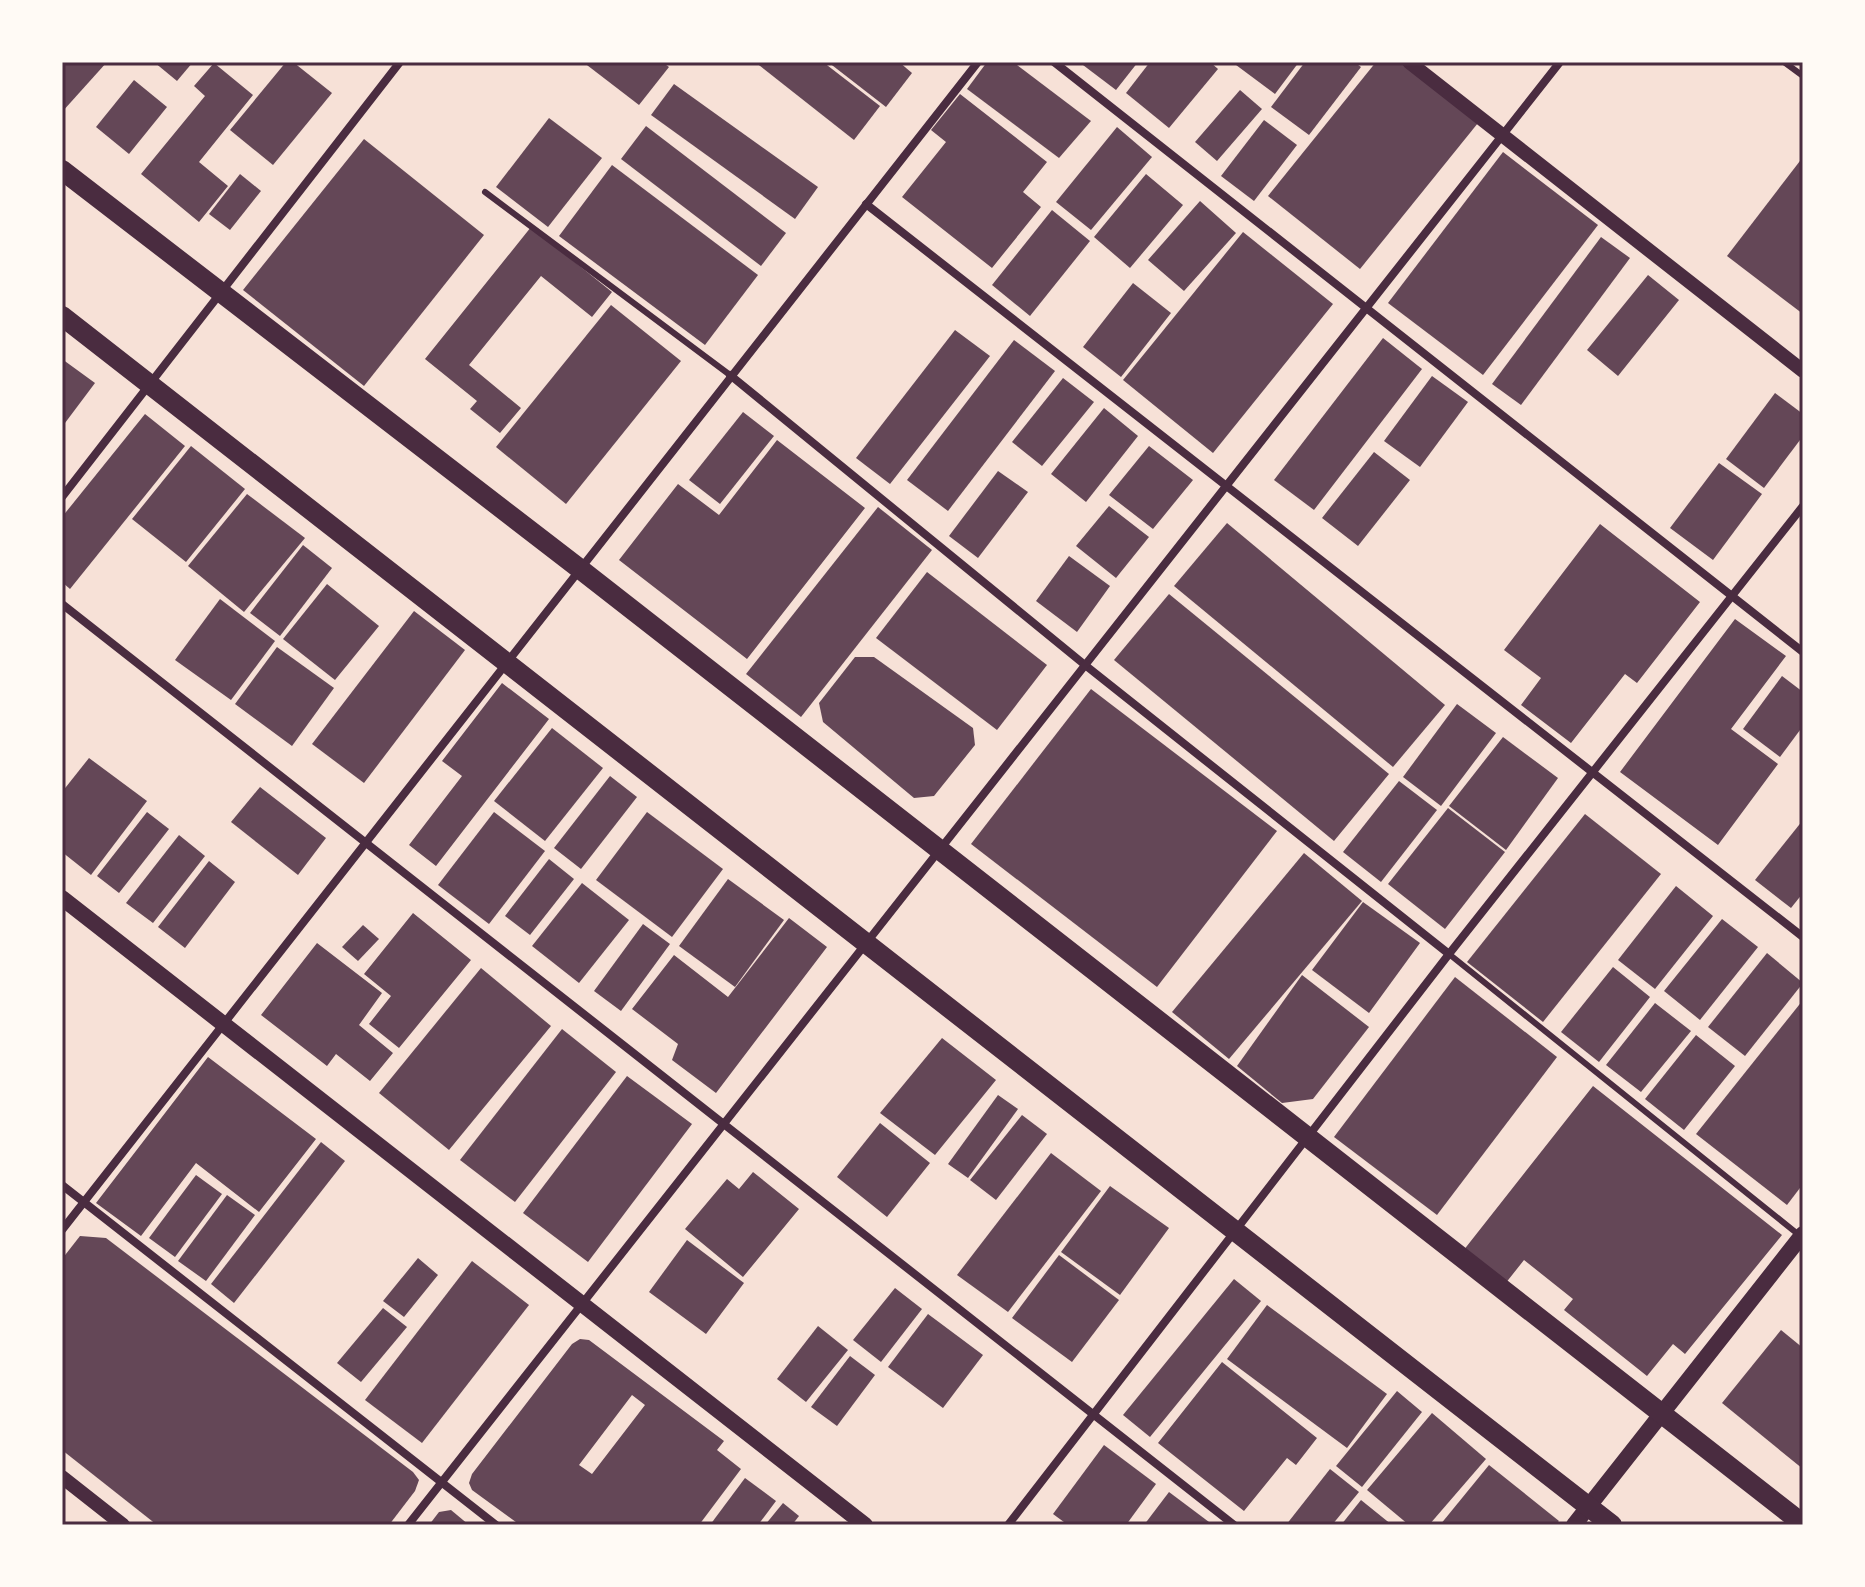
<svg xmlns="http://www.w3.org/2000/svg" width="1865" height="1587" viewBox="0 0 1865 1587" font-family="'Libre Baskerville',serif">
<rect width="100%" height="100%" fill="#f7e1d7"/>
<g fill="#644757" fill-rule="evenodd">
<path d="M62 62H107L62 112Z"/>
<path d="M154 62H193L177 81Z"/>
<path d="M286 62H293L332 93 273 165 230 130Z"/>
<path d="M583 62H662L669 67 639 105Z"/>
<path d="M755 62H823L880 106 854 140Z"/>
<path d="M828 62H899L912 73 886 107Z"/>
<path d="M987 62H1013L1091 121 1059 158 967 89Z"/>
<path d="M1079 62H1138L1116 90Z"/>
<path d="M1150 62H1210L1218 69 1169 128 1126 93Z"/>
<path d="M1232 62H1299L1275 94Z"/>
<path d="M1305 62H1354L1361 67 1309 135 1271 107Z"/>
<path d="M1376 62H1402L1478 123 1360 269 1268 196Z"/>
<path d="M214 63 253 95 199 162 228 186 199 222 141 174 205 96 194 86Z"/>
<path d="M134 80 167 107 129 154 96 127Z"/>
<path d="M674 84 818 187 795 219 651 115Z"/>
<path d="M1240 90 1262 109 1217 161 1195 142Z"/>
<path d="M960 94 1047 162 1023 192 1041 207 992 268 902 197 946 142 931 130Z"/>
<path d="M549 118 602 158 548 227 496 187Z"/>
<path d="M1264 120 1297 145 1254 201 1221 176Z"/>
<path d="M646 126 786 233 761 266 621 159Z"/>
<path d="M1117 127 1152 157 1091 230 1056 202Z"/>
<path d="M364 139 484 235 364 386 243 290Z"/>
<path d="M1503 152 1598 225 1483 375 1388 303Z"/>
<path d="M1803 157V314L1727 256Z"/>
<path d="M612 165 758 275 705 345 559 236Z"/>
<path d="M240 174 261 191 230 230 209 214Z"/>
<path d="M1146 174 1183 205 1130 268 1094 237Z"/>
<path d="M1200 201 1236 233 1184 291 1148 260Z"/>
<path d="M1052 210 1090 241 1030 316 992 285Z"/>
<path d="M531 227 612 292 592 317 541 276 469 365 521 408 500 433 470 409 477 401 425 359Z"/>
<path d="M1243 232 1333 304 1213 453 1123 380Z"/>
<path d="M1601 237 1630 258 1521 405 1492 384Z"/>
<path d="M1648 275 1679 300 1618 376 1587 350Z"/>
<path d="M1133 283 1171 313 1121 377 1083 347Z"/>
<path d="M611 305 681 361 566 504 496 447Z"/>
<path d="M955 330 990 356 890 484 856 458Z"/>
<path d="M1383 338 1422 369 1314 510 1274 480Z"/>
<path d="M1014 340 1055 371 948 511 907 480Z"/>
<path d="M62 359 95 383 62 427Z"/>
<path d="M1432 376 1468 402 1420 467 1384 441Z"/>
<path d="M1063 378 1094 402 1042 466 1012 442Z"/>
<path d="M1775 393 1803 414V436L1764 488 1726 459Z"/>
<path d="M1104 408 1138 436 1086 502 1051 474Z"/>
<path d="M743 412 774 436 720 504 689 480Z"/>
<path d="M145 414 185 446 70 589 62 582V517Z"/>
<path d="M777 440 865 508 747 659 619 560 678 484 719 515Z"/>
<path d="M191 446 245 489 186 562 132 519Z"/>
<path d="M1149 446 1193 480 1153 529 1109 495Z"/>
<path d="M1374 452 1410 480 1358 546 1322 518Z"/>
<path d="M1719 463 1762 494 1713 560 1670 528Z"/>
<path d="M998 471 1028 492 978 558 949 536Z"/>
<path d="M247 494 305 538 244 612 188 566Z"/>
<path d="M1109 506 1149 537 1116 578 1076 546Z"/>
<path d="M878 507 932 550 801 717 746 674Z"/>
<path d="M1227 523 1445 705 1393 767 1174 586Z"/>
<path d="M1600 524 1700 602 1637 683 1625 674 1571 743 1521 705 1541 678 1504 650Z"/>
<path d="M303 545 332 568 280 636 250 613Z"/>
<path d="M1069 556 1110 586 1077 632 1036 601Z"/>
<path d="M927 572 1047 665 997 730 876 638Z"/>
<path d="M327 584 379 626 335 680 283 639Z"/>
<path d="M1169 594 1389 774 1334 841 1114 660Z"/>
<path d="M220 599 275 641 231 700 175 660Z"/>
<path d="M414 611 465 650 364 783 312 744Z"/>
<path d="M1735 619 1786 656 1731 729 1778 764 1718 845 1620 772Z"/>
<path d="M277 647 334 688 292 746 235 704Z"/>
<path d="M855 657H874L973 728 975 745 934 796 914 798 823 722 819 703Z"/>
<path d="M1782 676 1803 692V726L1780 757 1743 729Z"/>
<path d="M502 683 549 719 436 866 409 845 462 776 442 761Z"/>
<path d="M1091 689 1277 831 1157 987 971 844Z"/>
<path d="M1457 704 1496 733 1441 806 1403 777Z"/>
<path d="M552 728 603 768 545 841 494 801Z"/>
<path d="M1503 737 1558 778 1506 850 1449 806Z"/>
<path d="M89 758 147 801 91 875 62 852V792Z"/>
<path d="M610 776 637 797 581 869 554 848Z"/>
<path d="M1399 781 1437 810 1381 882 1343 852Z"/>
<path d="M260 787 326 838 298 875 231 822Z"/>
<path d="M1448 808 1505 852 1445 929 1388 884Z"/>
<path d="M147 812 169 829 119 893 97 876Z"/>
<path d="M494 812 545 851 489 924 438 885Z"/>
<path d="M647 812 723 869 672 937 596 880Z"/>
<path d="M1585 814 1661 874 1543 1022 1467 962Z"/>
<path d="M1803 820V893L1791 908 1755 880Z"/>
<path d="M179 835 205 856 153 923 126 903Z"/>
<path d="M1304 853 1362 901 1229 1059 1172 1012Z"/>
<path d="M549 859 574 879 530 935 505 916Z"/>
<path d="M209 861 235 882 185 948 158 927Z"/>
<path d="M728 879 784 920 735 987 679 946Z"/>
<path d="M582 883 629 920 579 983 532 946Z"/>
<path d="M1676 886 1713 916 1655 989 1618 960Z"/>
<path d="M1363 902 1420 943 1369 1013 1312 970Z"/>
<path d="M413 913 471 960 399 1048 369 1024 391 996 364 974Z"/>
<path d="M789 918 827 947 716 1093 672 1060 678 1044 632 1009 674 955 728 997Z"/>
<path d="M1722 919 1758 947 1700 1020 1664 991Z"/>
<path d="M643 924 670 944 621 1011 594 991Z"/>
<path d="M363 925 379 939 358 961 342 947Z"/>
<path d="M317 943 382 993 359 1025 393 1053 370 1081 336 1054 327 1066 261 1015Z"/>
<path d="M1767 953 1803 983 1745 1056 1708 1027Z"/>
<path d="M1613 967 1650 997 1599 1062 1561 1032Z"/>
<path d="M481 968 551 1026 449 1150 379 1093Z"/>
<path d="M1302 975 1369 1027 1313 1099 1282 1103 1237 1066Z"/>
<path d="M1455 977 1557 1057 1437 1215 1334 1137Z"/>
<path d="M1803 1000V1184L1787 1205 1696 1134Z"/>
<path d="M1655 1003 1691 1031 1641 1092 1606 1065Z"/>
<path d="M562 1029 616 1072 515 1202 460 1160Z"/>
<path d="M1696 1035 1735 1066 1684 1130 1645 1099Z"/>
<path d="M942 1038 996 1080 935 1155 880 1113Z"/>
<path d="M208 1057 316 1139 259 1212 196 1163 141 1236 96 1203Z"/>
<path d="M627 1076 692 1124 588 1262 523 1213Z"/>
<path d="M1593 1086 1782 1235 1685 1354 1673 1344 1647 1376 1564 1310 1573 1299 1524 1260 1505 1284 1463 1251Z"/>
<path d="M998 1095 1018 1109 968 1178 948 1164Z"/>
<path d="M1022 1115 1047 1134 996 1200 970 1180Z"/>
<path d="M880 1123 930 1163 887 1217 837 1177Z"/>
<path d="M321 1142 345 1161 234 1303 211 1284Z"/>
<path d="M1051 1153 1101 1191 1008 1312 957 1275Z"/>
<path d="M753 1172 799 1209 743 1277 685 1229 727 1179 739 1189Z"/>
<path d="M196 1175 222 1194 175 1257 149 1238Z"/>
<path d="M1110 1186 1169 1228 1120 1295 1061 1252Z"/>
<path d="M227 1195 255 1215 206 1281 178 1261Z"/>
<path d="M80 1236 106 1238 413 1472 419 1480 415 1491 389 1525H157L62 1450V1259Z"/>
<path d="M687 1240 744 1283 706 1334 649 1292Z"/>
<path d="M1059 1255 1119 1300 1072 1362 1012 1318Z"/>
<path d="M418 1258 438 1275 404 1317 383 1301Z"/>
<path d="M472 1261 529 1305 422 1443 365 1400Z"/>
<path d="M1234 1279 1261 1301 1150 1437 1123 1415Z"/>
<path d="M895 1288 922 1309 881 1362 853 1340Z"/>
<path d="M1267 1305 1387 1394 1347 1448 1227 1359Z"/>
<path d="M383 1308 407 1327 361 1382 337 1363Z"/>
<path d="M928 1314 983 1355 943 1408 888 1367Z"/>
<path d="M818 1326 848 1350 806 1402 777 1379Z"/>
<path d="M1781 1330 1803 1348V1469L1722 1403Z"/>
<path d="M580 1339 589 1340 724 1441 717 1450 741 1469 699 1525H520L472 1490 469 1483 472 1474 572 1344ZM632 1395 645 1405 592 1474 579 1465Z"/>
<path d="M850 1356 875 1375 837 1426 811 1407Z"/>
<path d="M1222 1362 1317 1438 1296 1465 1287 1458 1244 1511 1158 1443Z"/>
<path d="M1397 1391 1422 1412 1362 1487 1336 1466Z"/>
<path d="M1432 1413 1486 1459 1429 1525H1409L1367 1490Z"/>
<path d="M1104 1445 1156 1484 1126 1525H1068L1053 1514Z"/>
<path d="M1489 1465 1559 1521 1555 1525H1440Z"/>
<path d="M1330 1469 1359 1492 1332 1525H1286Z"/>
<path d="M745 1478 776 1501 758 1525H710Z"/>
<path d="M1169 1492 1213 1525H1144Z"/>
<path d="M1361 1500 1392 1525H1341Z"/>
<path d="M783 1503 799 1516 792 1525H765Z"/>
<path d="M451 1510 469 1525H429L439 1512Z"/>
</g>
<g fill="none" stroke-linecap="round" stroke-linejoin="round">
<g stroke="#4a2c40" stroke-width="6">
<path d="M1784 62 1803 76"/>
<path d="M485 192 730 375"/>
<path d="M1449 954 1799 1235"/>
</g>
<g stroke="#4a2c40" stroke-width="8">
<path d="M1054 62 1803 652"/>
<path d="M866 204 1803 937"/>
<path d="M730 375 1085 665 1449 954"/>
<path d="M62 497 400 62"/>
<path d="M62 604 1234 1525"/>
<path d="M62 1185 496 1525"/>
<path d="M62 1230 978 62"/>
<path d="M408 1525 1560 62"/>
<path d="M1008 1525 1449 954 1803 506"/>
</g>
<g stroke="#4a2c40" stroke-width="14">
<path d="M1409 62 1803 371"/>
<path d="M62 1477 123 1525"/>
</g>
<g stroke="#4a2c40" stroke-width="16">
<path d="M62 898 865 1525"/>
<path d="M1574 1525 1803 1234"/>
</g>
<g stroke="#4a2c40" stroke-width="20">
<path d="M62 170 580 569 1803 1524"/>
<path d="M62 316 1612 1525"/>
</g>
</g>
<rect width="1865" height="1587" fill="none" stroke="#fffaf5" stroke-width="128"/>
<rect x="64" y="64" width="1737" height="1459" fill="none" stroke="#4a2c40" stroke-width="3"/>
</svg>
